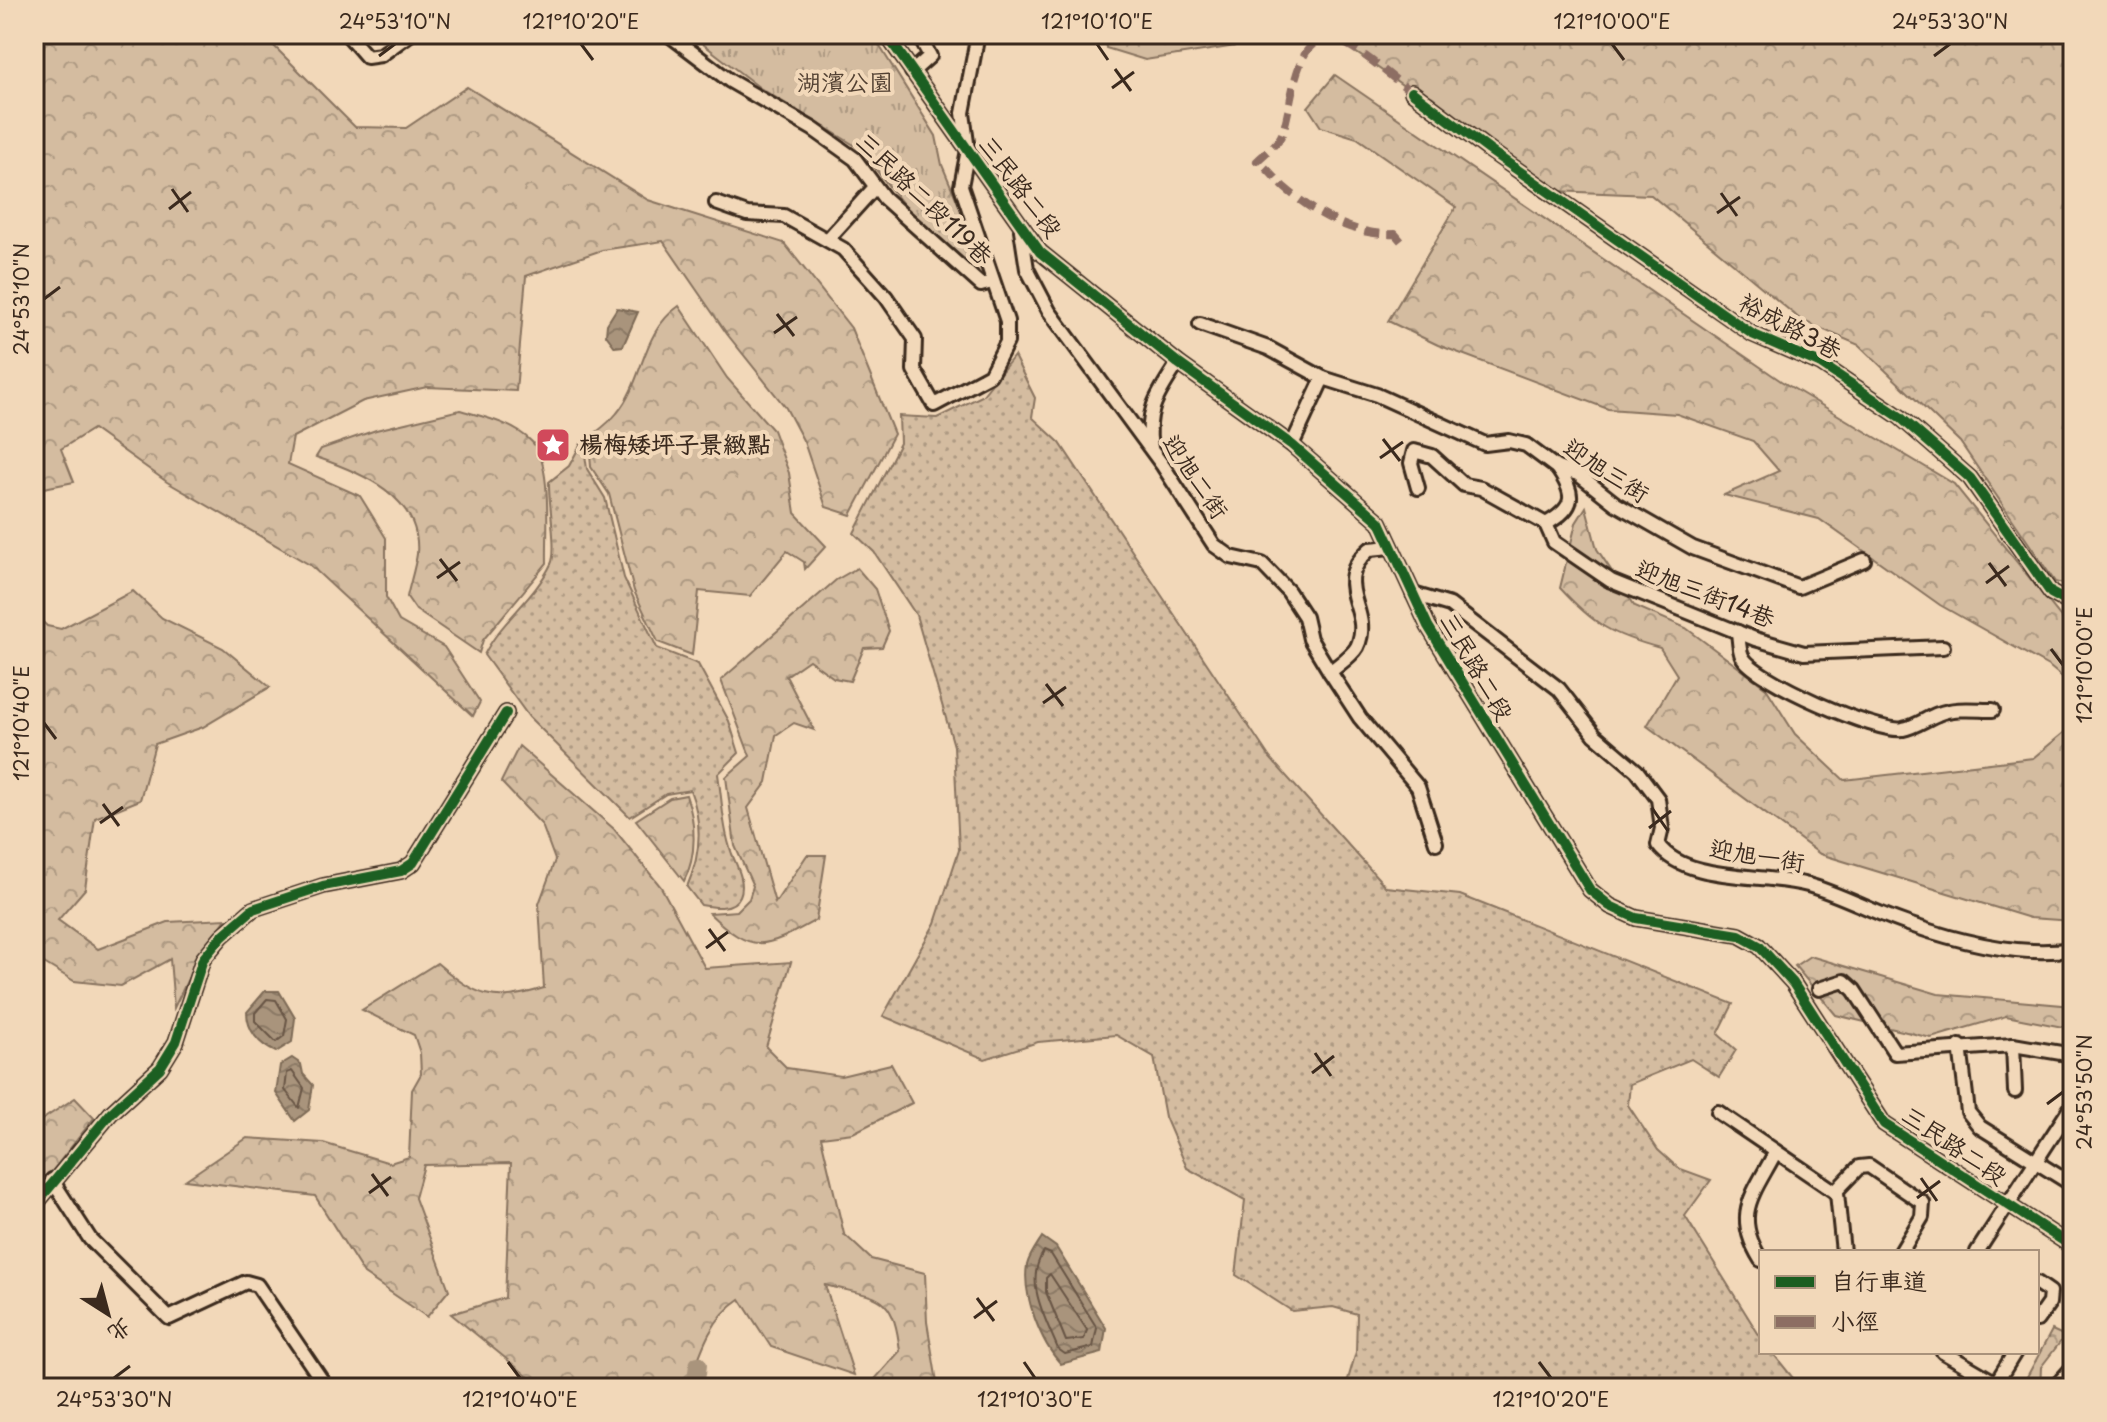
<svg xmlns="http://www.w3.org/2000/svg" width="2107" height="1422" viewBox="0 0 2107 1422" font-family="'Playpen Sans','LXGW WenKai TC',sans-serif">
<defs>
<pattern id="grass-dots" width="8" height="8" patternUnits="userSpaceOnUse" patternTransform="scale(2)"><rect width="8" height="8" fill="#d4bca0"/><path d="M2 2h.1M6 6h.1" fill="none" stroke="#ad9982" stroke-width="1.8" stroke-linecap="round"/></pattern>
<pattern id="forest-crowns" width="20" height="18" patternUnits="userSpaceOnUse" patternTransform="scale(2)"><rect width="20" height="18" fill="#d4bca0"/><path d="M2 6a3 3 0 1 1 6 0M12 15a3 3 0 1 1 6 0" fill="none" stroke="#ad9982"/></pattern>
<pattern id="park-tufts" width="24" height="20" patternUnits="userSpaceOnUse" patternTransform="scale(2)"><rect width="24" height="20" fill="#d4bca0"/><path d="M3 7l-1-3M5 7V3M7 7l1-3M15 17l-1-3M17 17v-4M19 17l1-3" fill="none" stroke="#ad9982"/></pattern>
<pattern id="water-waves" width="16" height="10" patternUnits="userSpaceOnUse" patternTransform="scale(2)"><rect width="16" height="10" fill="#a9947c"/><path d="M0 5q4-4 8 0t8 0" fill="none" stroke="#8b7965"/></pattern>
</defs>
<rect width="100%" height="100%" fill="#f2d8b9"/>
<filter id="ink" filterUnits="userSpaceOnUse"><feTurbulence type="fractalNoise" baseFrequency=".0125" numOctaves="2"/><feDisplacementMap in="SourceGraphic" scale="16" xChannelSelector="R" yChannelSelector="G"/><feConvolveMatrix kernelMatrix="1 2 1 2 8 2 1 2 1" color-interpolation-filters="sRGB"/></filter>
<g filter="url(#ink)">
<g fill="url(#grass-dots)" stroke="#88735f" stroke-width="2">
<path d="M1014 356 1035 398 1032 417 1060 443 1270 758 1386 887 1460 895 1733 1004 1718 1034 1736 1050 1719 1077 1691 1059 1630 1084 1628 1105 1658 1150 1678 1168 1711 1180 1685 1216 1761 1338V1352H1772L1801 1388H1358L1347 1383 1356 1352 1357 1314 1333 1307 1292 1311 1236 1275 1245 1200 1187 1168 1165 1117 1154 1057 1116 1035 1038 1042 985 1059 883 1016 935 923 959 850 954 746 916 615 874 552 854 533 900 443 899 416 937 418 982 396Z"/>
<path d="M583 440 587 469 605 498 624 578 657 648 698 664 729 721 739 753 718 774C722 800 723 830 732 854 737 866 746 883 740 896 733 911 713 907 701 905L687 887C701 855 703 823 690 790L666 794 630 817 529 717 484 655C500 622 535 598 551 564 558 551 548 501 549 482L569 466Z"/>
</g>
<g fill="url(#forest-crowns)" stroke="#88735f" stroke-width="2">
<path d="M34 34H262L355 127 406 128 467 87 648 200 784 243 851 328 894 434 851 515 826 507 804 442 786 408 727 334 663 241 602 250 526 276 516 391 427 387 363 401 293 437 288 464 360 496 386 538V597L399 621 444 647 480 702 473 716 310 565 167 482 93 429 61 449 74 482 34 490Z"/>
<path d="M1104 34H1283L1268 41 1145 60 1106 48Z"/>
<path d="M1319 34H2073V437L2068 436 2073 455V587L2055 582 1960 442 1859 345 1801 320 1651 195 1554 191 1335 38Z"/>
<path d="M1335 75 1781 381 1954 484 2073 632V686L2050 667 1940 605 1819 519 1724 495 1779 471 1753 441 1677 414 1608 409 1438 345 1388 321 1456 207 1357 138 1321 127 1308 107Z"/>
<path d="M679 306 727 378 773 430 789 473 795 513 826 546 805 569 804 562 787 551 750 596 699 591 692 655 658 642 634 591 609 494 591 467 589 438C599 430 609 423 617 413 644 381 641 332 679 306Z"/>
<path d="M460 410C484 417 514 423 532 442 553 464 546 534 547 563L483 640 479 653 416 610 407 597C410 583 415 568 417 554 422 496 360 472 316 457L321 449 376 430Z"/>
<path d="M1586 507 1597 549 1635 606 1686 628 1766 688 1795 734 1844 780 2033 758 2073 725V921L2030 918 1820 854 1647 726 1677 675 1660 648C1612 635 1594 625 1560 588L1576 523Z"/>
<path d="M857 568 875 589 889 631 882 647 864 648 850 681 834 678 809 660 786 676 814 730 794 723 776 735 767 782 748 808 775 903 807 855H826L816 920C765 948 754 956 709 913L737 911 749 899 753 886 735 846 726 777 750 756 721 680 836 580Z"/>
<path d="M133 591 162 618 223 648 270 687 203 727 155 744 140 800 95 818 85 889 58 920 98 949 168 922 226 919 197 960 174 1008 170 959 121 986 74 981 34 957V614L47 626 61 629Z"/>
<path d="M519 746 614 829 661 887 705 968 791 962 766 1047 787 1068 841 1076 891 1064 912 1103 853 1133 821 1137 844 1234 871 1259 925 1273 927 1322 938 1388H867L900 1351C893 1291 879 1299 825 1285L854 1375 771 1347 740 1299C709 1319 700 1354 688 1388H542L451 1314 505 1298 511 1163 424 1165 415 1198 449 1290 427 1317 364 1274 315 1196 185 1180 247 1138 323 1143 390 1163 409 1157 412 1090 421 1074 420 1053 414 1035 362 1010 437 963C477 997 493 1004 544 988L539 904 555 860 542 825 501 782Z"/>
<path d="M686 795C696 822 697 856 684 881L636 820 670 798Z"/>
<path d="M1810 956 1938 994 2073 1006V1029L2006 1016 1931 1038 1836 1015 1795 966Z"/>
<path d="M75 1098 94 1118 34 1194V1125Z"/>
<path d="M2052 1330 2065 1336 2041 1367 2040 1388H2021Z"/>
</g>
<path fill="url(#park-tufts)" stroke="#88735f" stroke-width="2" d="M690 34H872L936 136 942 165 967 224 985 281 907 209 859 148 760 88Z"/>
<g fill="url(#water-waves)" stroke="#7d6a56" stroke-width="2">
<path d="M617 308 638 312 623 346 615 347 606 335 607 324Z"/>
<path d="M265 991H279L295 1018 292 1042 276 1052C259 1045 247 1030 247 1012Z"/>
<path d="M292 1058 301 1064 303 1074 313 1085 309 1110 295 1121 276 1093 280 1065Z"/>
<path d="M1042 1237 1056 1247 1106 1328 1102 1353 1061 1364C1041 1343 1022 1295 1027 1265 1029 1256 1037 1245 1042 1237Z"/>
</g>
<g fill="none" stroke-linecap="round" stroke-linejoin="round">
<g stroke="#675444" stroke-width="2">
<path d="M267 999 276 1000 287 1019 284 1036 276 1042 255 1021V1013Z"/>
<path d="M292 1071 304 1088 299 1108 285 1090 287 1073Z"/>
<path d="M1044 1251 1051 1254 1097 1328 1093 1347 1065 1354 1058 1349C1046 1319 1023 1282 1044 1251Z"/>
<path d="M1050 1274 1087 1330 1084 1339 1066 1341 1046 1292V1278Z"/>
</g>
<path stroke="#a9947c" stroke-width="18" d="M695 1388 698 1365"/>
<defs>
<g id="street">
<path d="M347 34 367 57 381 55 410 34"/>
<path d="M668 34 730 81 813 129 855 159 884 198 981 285 992 282"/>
<path d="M886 34 1040 252 1178 363 1292 445 1380 522 1428 626 1590 890 1610 906 1636 918 1739 935 1759 946 1793 983 1884 1124 2073 1247"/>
<path d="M912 72 930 56 918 34"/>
<path d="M1412 92 1489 150 1752 334 1821 364 1900 417 1970 478 2051 593 2073 605"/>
<path d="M716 203 747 214 784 216 843 249 886 297 915 339 914 370 934 405 990 375 1007 342V321L961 186 968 150 963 113 978 34"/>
<path d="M1021 230 1027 269 1049 311 1163 466 1214 545 1231 557 1262 564 1288 591 1305 617 1310 639 1330 672 1360 718 1418 787 1436 843"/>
<path d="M828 239 875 187"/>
<path d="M1200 324 1268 348 1323 378"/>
<path d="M1292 445 1323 378 1377 395 1485 444 1509 441 1526 445 1557 468 1578 474 1616 504 1693 548 1799 587 1864 560"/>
<path d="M1151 448C1145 410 1158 394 1178 363"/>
<path d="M1557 468C1576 495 1576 507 1546 524L1554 542 1611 581 1755 639 1804 653 1943 647"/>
<path d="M1418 488 1411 463 1414 451 1432 456 1464 485 1481 488 1546 524"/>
<path d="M1413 594 1450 605 1559 689 1595 735 1637 771 1658 799 1662 828 1658 845C1686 883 1764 873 1808 885 1843 895 1876 914 1911 925 1960 942 2021 957 2073 949"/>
<path d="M1738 632C1739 639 1739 650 1742 656 1753 680 1879 734 1903 729 1915 727 1927 718 1938 714 1955 707 1975 710 1993 710"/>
<path d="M1330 672C1338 665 1352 656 1357 647 1375 610 1328 586 1370 549L1391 547"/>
<path d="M1819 989 1844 981 1854 990 1895 1053 2013 1045 2073 1055"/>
<path d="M2013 1045 2015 1091"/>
<path d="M1960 1046 1968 1112 1980 1127 2073 1185"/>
<path d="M1718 1112 1837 1193 1843 1252"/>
<path d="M52 1180 90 1239 169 1318 246 1282 257 1285 327 1388"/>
<path d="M1835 1192 1859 1167 1869 1166 1923 1203 1922 1217 1901 1252"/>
<path d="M34 1206 111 1113 160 1068 176 1042 203 959 222 936 253 909 323 886 401 871 413 863 506 713"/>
<path d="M1977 1252 2073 1104"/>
<path d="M1761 1260C1732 1214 1753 1195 1775 1153"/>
<path d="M2037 1283 2050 1292 2049 1303 2037 1320"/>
<path d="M1943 1352 1996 1383 1995 1388"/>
<path d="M1996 1383 2015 1352"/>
<path d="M2054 1388 2073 1367"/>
</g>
</defs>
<use href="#street" stroke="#3b2a1e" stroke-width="18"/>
<use href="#street" stroke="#f2d8b9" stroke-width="12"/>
<path stroke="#8d6e63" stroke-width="8" stroke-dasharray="16 8" stroke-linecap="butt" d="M1401 241 1395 234C1354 236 1315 214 1285 188 1275 179 1268 168 1257 161 1265 153 1278 144 1282 134 1294 105 1293 17 1346 44 1369 56 1391 77 1412 92"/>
<defs>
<g id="cycleway">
<path d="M886 34 1040 252 1178 363 1292 445 1380 522 1428 626 1590 890 1610 906 1636 918 1739 935 1759 946 1793 983 1884 1124 2073 1247"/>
<path d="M1412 92 1489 150 1752 334 1821 364 1900 417 1970 478 2051 593 2073 605"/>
<path d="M34 1206 111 1113 160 1068 176 1042 203 959 222 936 253 909 323 886 401 871 413 863 506 713"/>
</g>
</defs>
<use href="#cycleway" stroke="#f2d8b9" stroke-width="15"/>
<use href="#cycleway" stroke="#1b5e20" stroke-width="10"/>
</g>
</g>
<path fill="none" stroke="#3b2a1e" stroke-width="3" d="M581 44 593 60M1097 44 1108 60M1612 44 1624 60M379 56 395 44M1934 56 1950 44M1115 69 1131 91M1112 88 1134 72M172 189 188 212M1721 193 1737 216M169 209 191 192M1717 213 1740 197M44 299 60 287M777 314 794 336M774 333 797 317M1383 439 1400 461M1380 458 1403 442M440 559 457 581M1989 563 2006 586M437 578 460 562M1986 583 2009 566M2051 649 2063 665M1046 684 1063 706M1043 703 1066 687M44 723 56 739M103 804 119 826M1652 808 1668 831M100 823 123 807M1649 828 1671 811M709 929 725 951M706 948 728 932M1315 1053 1331 1076M1312 1073 1334 1056M2047 1104 2063 1092M372 1174 388 1196M1921 1178 1937 1201M369 1193 391 1177M1917 1198 1940 1181M977 1298 994 1321M974 1318 997 1301M508 1362 520 1378M1024 1362 1035 1378M1539 1362 1551 1378M114 1378 130 1366"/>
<defs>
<symbol id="sight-square" viewBox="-11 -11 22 22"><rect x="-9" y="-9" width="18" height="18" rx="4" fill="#d1495b" stroke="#f2d8b9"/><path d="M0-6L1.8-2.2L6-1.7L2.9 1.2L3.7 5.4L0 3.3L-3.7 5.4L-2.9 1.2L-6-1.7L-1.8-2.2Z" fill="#fff"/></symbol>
</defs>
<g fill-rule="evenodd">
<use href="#sight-square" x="533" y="425" width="40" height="40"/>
</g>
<g text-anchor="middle" stroke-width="8" stroke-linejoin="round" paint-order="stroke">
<g font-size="24" fill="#524032" stroke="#f2d8b9">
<text x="845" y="91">湖濱公園</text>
</g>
<g font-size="24" fill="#3b2a1e" stroke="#f2d8b9">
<text transform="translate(1020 187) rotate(53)" y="8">三民路二段</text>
<text transform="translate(924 199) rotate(44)" y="8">三民路二段119巷</text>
<text transform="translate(1790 327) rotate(28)" y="8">裕成路3巷</text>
<text transform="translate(1606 471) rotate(33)" y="8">迎旭三街</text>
<text transform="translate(1195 477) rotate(56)" y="8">迎旭二街</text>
<text transform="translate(1705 594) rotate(21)" y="8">迎旭三街14巷</text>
<text transform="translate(1476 667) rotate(60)" y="8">三民路二段</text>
<text transform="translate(1757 856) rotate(9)" y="8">迎旭一街</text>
<text transform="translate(1954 1146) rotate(34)" y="8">三民路二段</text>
</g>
<g font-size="24" font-weight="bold" fill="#3b2a1e" stroke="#f2d8b9" text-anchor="start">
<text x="579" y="453">楊梅矮坪子景緻點</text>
</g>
</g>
<rect width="2107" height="1422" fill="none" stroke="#f2d8b9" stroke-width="88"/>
<rect x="1759" y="1250" width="280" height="104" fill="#f2d8b9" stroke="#a9927b" stroke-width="2"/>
<rect x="1775" y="1276" width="40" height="12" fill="#1b5e20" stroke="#a9927b" stroke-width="2"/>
<text x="1831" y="1290" font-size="24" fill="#3b2a1e">自行車道</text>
<rect x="1775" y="1316" width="40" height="12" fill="#8d6e63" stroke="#a9927b" stroke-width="2"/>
<text x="1831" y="1330" font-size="24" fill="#3b2a1e">小徑</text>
<g transform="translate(108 1314) rotate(144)" stroke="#f2d8b9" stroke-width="6" paint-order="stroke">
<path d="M0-6L14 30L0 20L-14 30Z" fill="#3b2a1e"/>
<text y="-12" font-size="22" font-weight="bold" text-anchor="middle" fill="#3b2a1e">北</text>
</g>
<rect x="44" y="44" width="2019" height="1334" fill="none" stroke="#3b2a1e" stroke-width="3"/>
<g font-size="20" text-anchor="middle" fill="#3b2a1e">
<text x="395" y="29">24°53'10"N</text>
<text x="581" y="29">121°10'20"E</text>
<text x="1097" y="29">121°10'10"E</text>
<text x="1612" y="29">121°10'00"E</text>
<text x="1950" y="29">24°53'30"N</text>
<text transform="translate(22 299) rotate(-90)" y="7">24°53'10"N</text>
<text transform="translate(2085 665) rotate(-90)" y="7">121°10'00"E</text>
<text transform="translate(22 723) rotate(-90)" y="7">121°10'40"E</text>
<text transform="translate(2085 1092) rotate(-90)" y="7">24°53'50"N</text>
<text x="114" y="1407">24°53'30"N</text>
<text x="520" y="1407">121°10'40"E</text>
<text x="1035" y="1407">121°10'30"E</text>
<text x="1551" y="1407">121°10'20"E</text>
</g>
</svg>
